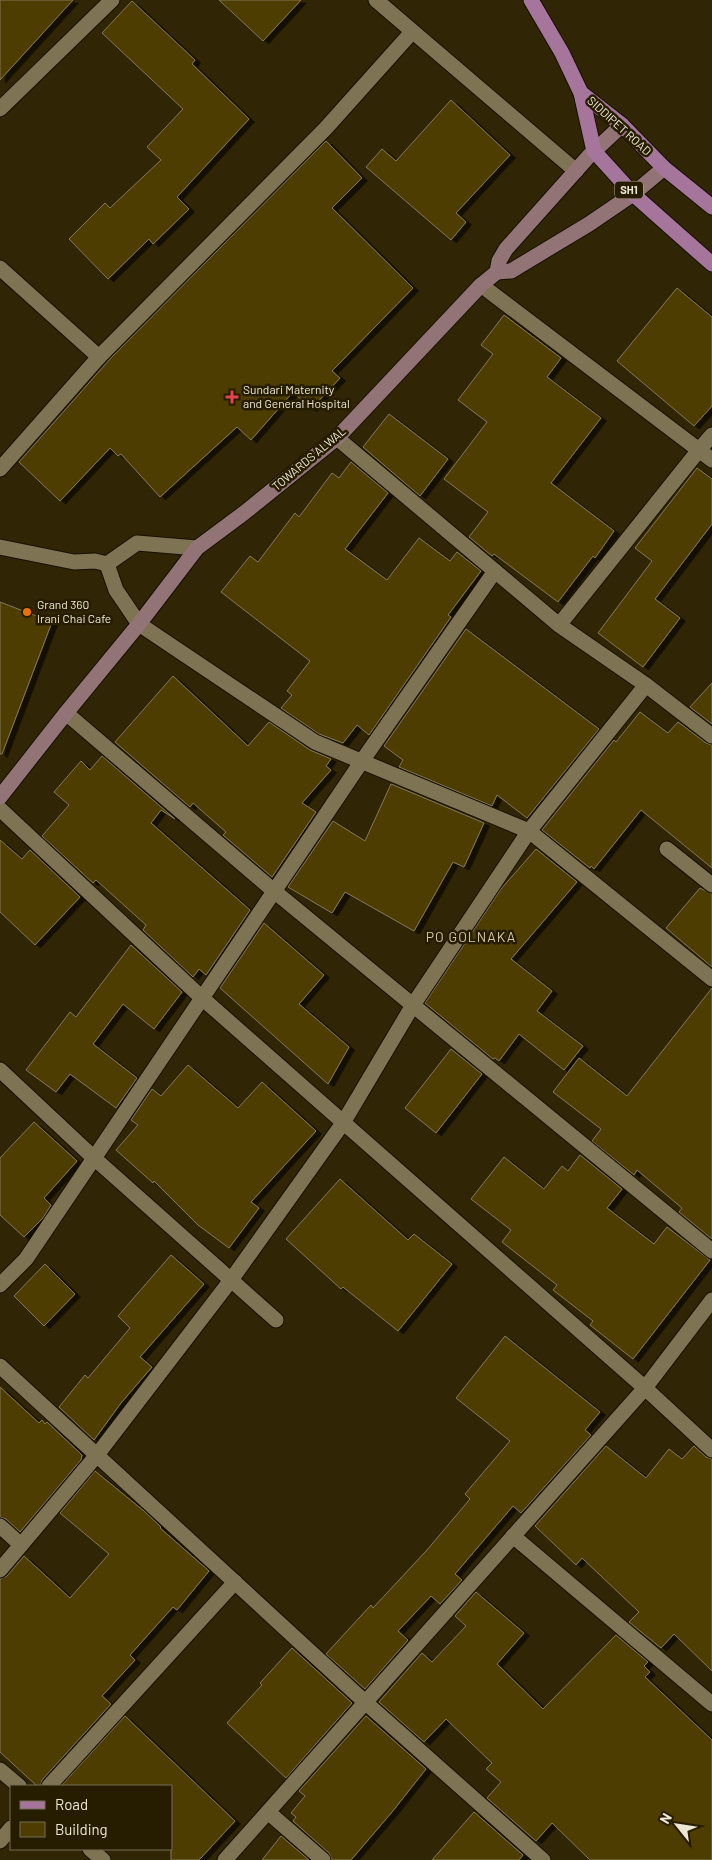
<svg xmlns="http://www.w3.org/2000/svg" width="712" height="1860" viewBox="0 0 712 1860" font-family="Barlow,sans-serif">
<defs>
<filter id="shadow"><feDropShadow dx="5.5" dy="3" stdDeviation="0" flood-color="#0009"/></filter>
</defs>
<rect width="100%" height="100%" fill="#302606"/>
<g fill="#4d3d00" stroke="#847959" filter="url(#shadow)">
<path d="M0 0H73L0 80Z"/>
<path d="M219 0H301L263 41Z"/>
<path d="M132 1 195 60 192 64 249 119 177 197 189 209 153 244 149 239 108 279 69 239 105 203 110 208 161 160 147 147 183 109 102 33Z"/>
<path d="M451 100 510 155 456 213 466 222 451 240 366 167 382 149 396 161Z"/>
<path d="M326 141 362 178 332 208 413 288 332 371 340 378 311 409 293 392 251 440 237 427 160 497 121 454 118 456 110 448 60 501 19 462 111 358Z"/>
<path d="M677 288 712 317V406L694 426 617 361Z"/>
<path d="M504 315 561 358 547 377 601 418 551 483 614 531 595 558 593 556 558 602 494 554 492 556 469 537 488 512 444 479 487 422 458 400 493 354 481 345Z"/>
<path d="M389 414 448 459 420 496 363 447Z"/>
<path d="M351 462 388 493 345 549 387 580 419 538 450 561 457 552 481 571 448 615 451 617 369 735 357 725 343 743 319 734 281 708 292 695 287 691 310 661 221 592 250 556 258 562 295 513 299 517 332 473 339 478Z"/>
<path d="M697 468 712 479V524L655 599 680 618 643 667 598 633 652 561 635 548Z"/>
<path d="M0 602 52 622 2 754H0Z"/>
<path d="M466 629 599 729 527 818 497 795 492 806 399 767 403 760 384 746Z"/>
<path d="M173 676 248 746 269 722 310 750 331 759 326 766 331 770 302 803 316 812 272 877 223 835 226 832 193 803 190 807 115 742Z"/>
<path d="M712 683V724L690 707Z"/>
<path d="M640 712 668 733 678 722 706 743 712 745V868L641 810 594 869 591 866 590 868 542 830 614 740 616 742Z"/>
<path d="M102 756 175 819 161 810 151 823 250 910 206 975 199 969 193 977 143 930 146 925 96 880 93 883 42 836 69 805 54 792 81 761 90 770Z"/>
<path d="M391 784 484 823 464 867 453 862 414 931 345 892 332 913 288 887 333 821 365 841Z"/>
<path d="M0 840 22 859 30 850 80 897 35 945 0 912Z"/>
<path d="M536 849 577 882 511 959 552 991 537 1011 583 1046 564 1070 519 1034 499 1061 495 1058 493 1059 425 1003 501 889Z"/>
<path d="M700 888 712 894V967L666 928Z"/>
<path d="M264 923 324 975 299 1004 349 1047 328 1084 220 988Z"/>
<path d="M131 945 182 992 154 1029 123 1004 93 1044 137 1078 116 1108 70 1074 56 1092 26 1070 70 1012 76 1017Z"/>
<path d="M712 988V1239L679 1212 682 1208 637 1170 634 1175 592 1141 601 1129 553 1092 579 1058 627 1096Z"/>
<path d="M451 1049 482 1074 436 1133 405 1108Z"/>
<path d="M188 1065 238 1108 262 1082 316 1131 251 1202 259 1208 229 1248 198 1225 154 1181 153 1183 116 1150 138 1125 131 1120 152 1089 161 1096Z"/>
<path d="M34 1122 77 1161 44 1198 51 1205 43 1218 24 1237 0 1215V1158Z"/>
<path d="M580 1155 622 1189 607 1208 654 1244 667 1227 710 1260 633 1359 590 1325 593 1321 553 1290 557 1285 502 1242 511 1230 471 1199 504 1157 544 1189 562 1166 568 1171Z"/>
<path d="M340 1179 408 1240 414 1234 452 1264 398 1331 343 1287 341 1289 286 1239Z"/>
<path d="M171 1255 204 1284 140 1357 152 1367 121 1403 94 1440 59 1407 85 1375 88 1378 130 1328 118 1316Z"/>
<path d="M45 1264 75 1294 44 1326 14 1296Z"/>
<path d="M505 1336 600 1412 585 1430 591 1435 521 1513 513 1506 455 1574 462 1580 440 1604 431 1596 398 1631 408 1640 365 1689 326 1654 371 1605 373 1608 427 1550 470 1499 465 1494 510 1441 456 1398Z"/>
<path d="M0 1387 39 1423 42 1420 45 1424 47 1422 82 1455 81 1460 20 1532 6 1519 0 1517Z"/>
<path d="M606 1446 646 1478 669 1449 682 1459 694 1446 706 1457 712 1459V1671L674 1634 661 1648 629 1622 639 1612 582 1558 576 1565 535 1526Z"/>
<path d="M95 1471 144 1511 161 1527 160 1528 209 1571 177 1610 173 1607 130 1655 135 1660 102 1696 111 1704 42 1780 40 1786H37L0 1752V1579L7 1576 24 1556 70 1598 109 1554 60 1513Z"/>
<path d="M476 1592 524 1633 497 1664 543 1709 616 1635 648 1662 644 1666 650 1672 645 1677 712 1740V1860H590L552 1823 536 1841 487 1798 501 1782 486 1769 492 1763 446 1719 424 1742 379 1702 422 1653 432 1662 466 1626 455 1616Z"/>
<path d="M292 1648 352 1703 286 1778 227 1723 262 1685 260 1683Z"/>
<path d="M125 1716 235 1821 199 1860H171V1786H61Z"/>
<path d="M366 1716 426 1769 392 1812 351 1860H332L329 1853 293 1821 296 1817 291 1813 305 1796 299 1791Z"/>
<path d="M474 1812 523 1855 519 1860H432Z"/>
<path d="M281 1836 309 1860H262Z"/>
</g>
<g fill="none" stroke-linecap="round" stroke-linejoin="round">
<defs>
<g id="street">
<path d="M376 0 576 171"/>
<path d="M0 109 112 0"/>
<path d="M0 268 99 357"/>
<path d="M481 285 712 460"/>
<path d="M337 438 559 625 646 685 712 736"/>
<path d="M0 469 99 357 326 128 412 32"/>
<path d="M0 547 74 562 95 561 107 564"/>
<path d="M197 548 137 543 107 564 116 590 139 624 315 742 529 831 712 979"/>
<path d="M559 625 699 450 712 435"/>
<path d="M66 713 274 891 712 1251"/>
<path d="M0 809 202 998 645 1388 712 1450"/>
<path d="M667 849 712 885"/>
<path d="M0 1070 94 1158 276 1320"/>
<path d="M0 1285 26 1259 362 761 495 571"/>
<path d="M0 1366 365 1702 543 1860"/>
<path d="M0 1526 21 1545"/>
<path d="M513 1536 712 1704"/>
<path d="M0 1570 97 1455 231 1280 343 1123 413 1005 529 831 646 685"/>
<path d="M0 1770 19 1786"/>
<path d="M49 1786 235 1582"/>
<path d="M268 1812 323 1860"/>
<path d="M0 1841 11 1828"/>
<path d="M90 1849 103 1860"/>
<path d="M225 1860 645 1388 712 1300"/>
</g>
<g id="secondary">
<path d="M497 272 511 271 589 224 633 194 664 168"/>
<path d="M0 797 66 713 139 624 197 548 244 513 337 438 481 285 497 272 499 261 506 249 589 156 622 125"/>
</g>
<g id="primary">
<path d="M531 0 562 53 581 93 594 151 633 194 712 264"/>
<path d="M581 93 622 125 664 168 712 207"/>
</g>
</defs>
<use href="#street" stroke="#160f00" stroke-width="17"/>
<use href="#secondary" stroke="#160f00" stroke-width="17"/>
<use href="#primary" stroke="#160f00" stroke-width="17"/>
<use href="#street" stroke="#7e7352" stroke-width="15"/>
<use href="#secondary" stroke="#927477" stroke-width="15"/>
<use href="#primary" stroke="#a5759c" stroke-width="15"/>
</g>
<path fill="#e0444e" stroke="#261d00" stroke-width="2" d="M229.5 389.5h5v5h5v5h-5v5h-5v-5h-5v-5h5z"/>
<circle fill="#e8710a" stroke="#261d00" stroke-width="2" cx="27" cy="612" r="5"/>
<g text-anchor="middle" stroke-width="5" stroke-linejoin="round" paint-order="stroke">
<rect fill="#261d00" stroke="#b1aa94" stroke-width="1" x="615" y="181.5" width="28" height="17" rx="4"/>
<g font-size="11" font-weight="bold" fill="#ece6d4">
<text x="629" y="194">SH1</text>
</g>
<g font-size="12" fill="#ece6d4" stroke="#261d00">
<text transform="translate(619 126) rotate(42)" y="4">SIDDIPET ROAD</text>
<text transform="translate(309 459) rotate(-40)" y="4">TOWARDS ALWAL</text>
</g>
<g font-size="12" fill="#ece6d4" stroke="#261d00" text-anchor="start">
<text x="243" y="394">Sundari Maternity<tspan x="243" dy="14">and General Hospital</tspan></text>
<text x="37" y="609">Grand 360<tspan x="37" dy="14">Irani Chai Cafe</tspan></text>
</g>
<g font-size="14" letter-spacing="1" fill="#d3c7a4" stroke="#261d00">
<text x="471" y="942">PO GOLNAKA</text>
</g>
</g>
<rect x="10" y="1785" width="162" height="65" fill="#261d00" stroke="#756d55"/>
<rect x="20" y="1801" width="25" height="8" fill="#a5759c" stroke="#756d55"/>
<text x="55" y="1810" font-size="15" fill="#ece6d4">Road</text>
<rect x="20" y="1822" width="25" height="15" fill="#4d3d00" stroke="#756d55"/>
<text x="55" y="1835" font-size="15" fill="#ece6d4">Building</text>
<g transform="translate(677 1825) rotate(300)" stroke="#261d00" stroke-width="4" paint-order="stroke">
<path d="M0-4L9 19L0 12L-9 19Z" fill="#ece6d4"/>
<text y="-8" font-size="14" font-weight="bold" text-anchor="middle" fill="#ece6d4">N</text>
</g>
</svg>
